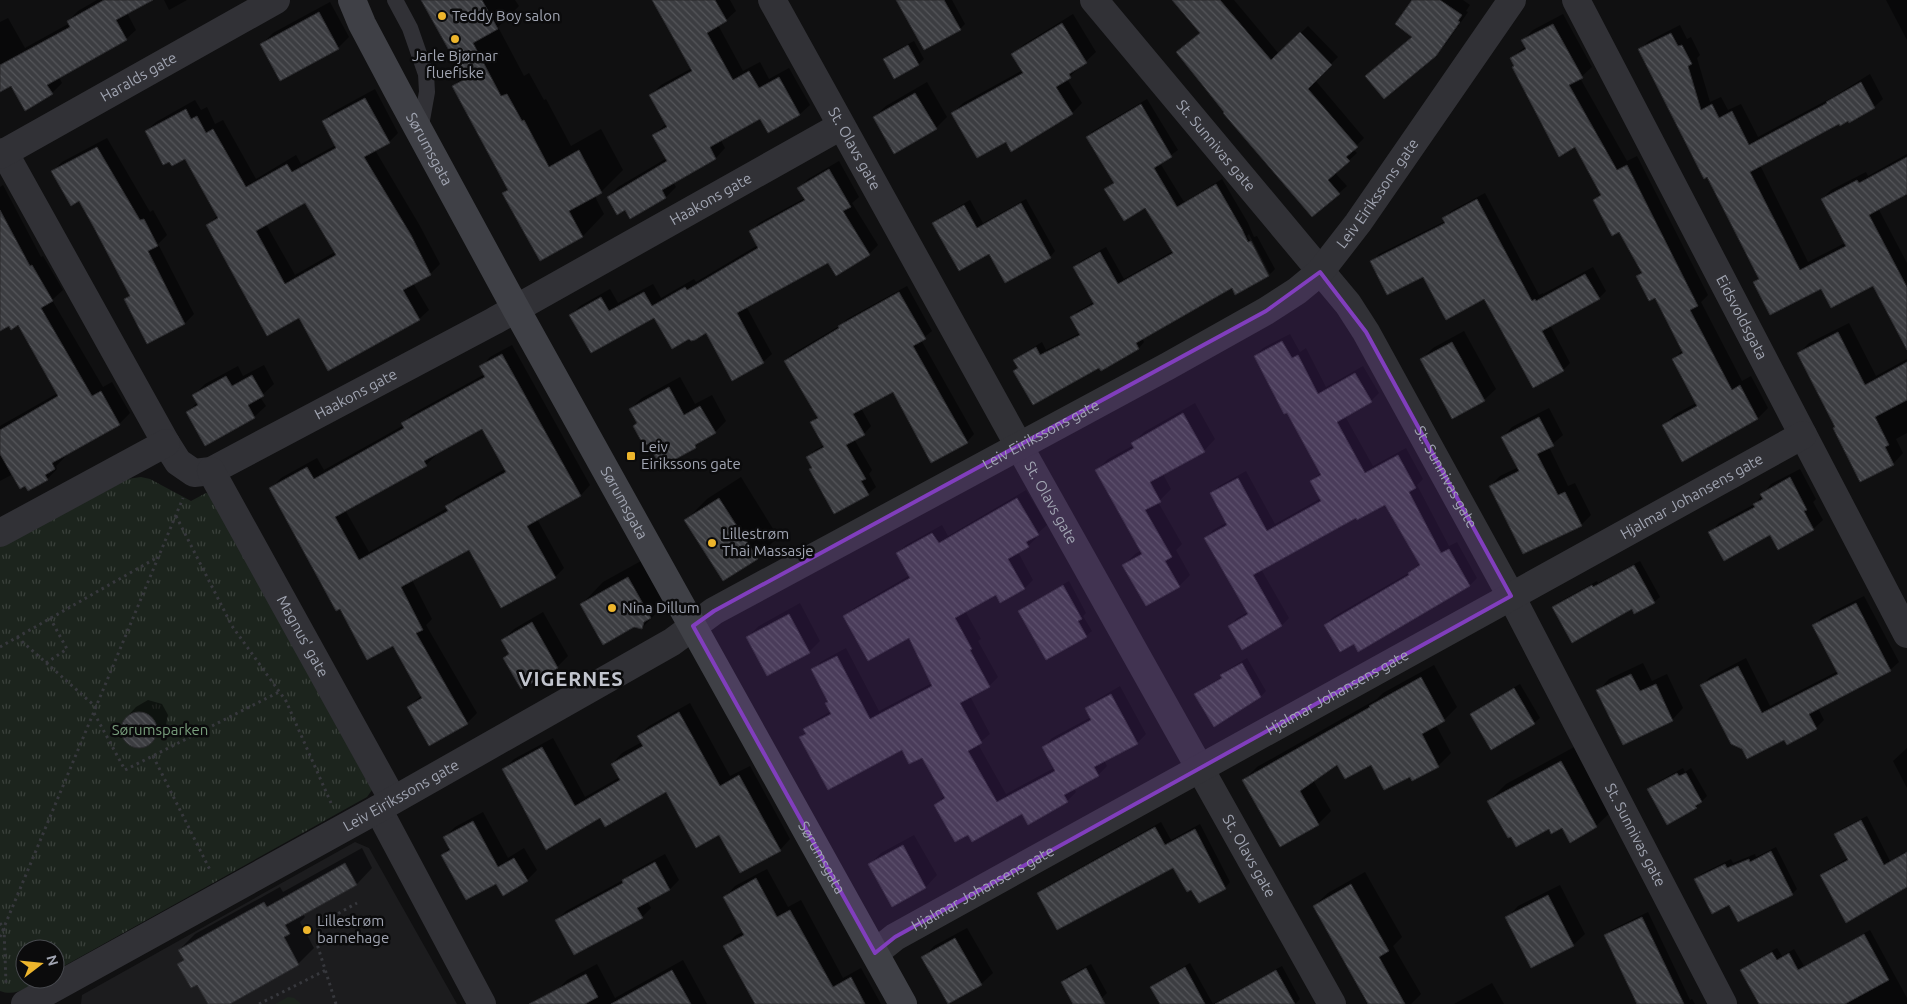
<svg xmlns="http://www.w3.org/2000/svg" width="1907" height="1004" viewBox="0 0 1907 1004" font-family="Ubuntu,sans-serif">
<defs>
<pattern id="park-tufts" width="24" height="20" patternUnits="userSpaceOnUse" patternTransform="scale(1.25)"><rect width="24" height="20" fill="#1c241d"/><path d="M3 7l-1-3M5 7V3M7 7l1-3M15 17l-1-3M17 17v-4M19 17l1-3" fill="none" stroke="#3a413b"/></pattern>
<pattern id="building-back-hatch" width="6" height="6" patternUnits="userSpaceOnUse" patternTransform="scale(1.25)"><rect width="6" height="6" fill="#3c3d41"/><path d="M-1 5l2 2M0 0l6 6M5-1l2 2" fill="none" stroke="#55565a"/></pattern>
</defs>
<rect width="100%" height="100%" fill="#101011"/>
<path fill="#1c1c1e" d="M355 842 369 848 457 1004H81L82 995Z"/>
<g fill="url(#park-tufts)">
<path d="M141 477 150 479 191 501 206 493 210 494 372 790 367 797 55 971V949H25V979H41C28 987 16 997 0 991V546L114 481Z"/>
<path d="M288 997 294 998 301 1004H276Z"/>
</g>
<g fill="#0007" fill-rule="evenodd">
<path d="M97 0H150L127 13 136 30 126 39 59 77 62 83 52 93 11 85 0 91V22L8 18 25 48 70 23 68 21 78 11Z"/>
<path d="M164 0H187L169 10Z"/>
<path d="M423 0H515L519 6 498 27 524 76 529 73 544 100 546 99 571 146 601 129 623 170 601 192 594 195 604 214 583 236 540 259 504 193 508 188 454 86 464 75Z"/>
<path d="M654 0H730L736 11 726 20 718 25 743 71 760 62 769 79 789 68 810 105 800 114 768 132 761 117 720 139 725 148 716 158 673 182 676 187 666 197 631 218 625 209 608 197 618 187 667 158 654 135 667 123 651 95 661 85 692 68Z"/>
<path d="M897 0H952L965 24 960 29Z"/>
<path d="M1214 0H1234L1279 54 1308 26 1338 57 1315 80 1364 138 1353 149 1357 153 1335 173 1347 186 1339 193 1226 112 1185 45 1201 32Z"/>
<path d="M1414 0H1463L1470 5 1466 11 1468 12 1445 45 1435 55 1413 36Z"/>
<path d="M1886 0H1907V40Z"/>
<path d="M330 2 349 37 338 48 262 44 273 33Z"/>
<path d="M1073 14 1096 52 1067 79 1082 103 1072 113 1007 140 953 113 963 103 1023 70 1013 55 1023 45Z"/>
<path d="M1563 14 1592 67 1580 78 1627 161 1637 156 1708 295 1701 302 1742 381 1751 376 1768 408 1758 418 1682 460 1664 425 1674 415 1696 403 1673 359 1683 350 1655 297 1637 276 1642 271 1619 230 1594 200 1601 193 1576 146 1515 66 1511 58 1526 46 1523 40 1533 30Z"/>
<path d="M1680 25 1687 39 1691 37 1700 55 1697 58 1710 102 1721 97 1728 110 1741 104 1758 137 1833 97 1870 74 1883 99 1874 107 1839 122 1760 165 1808 262 1845 243 1822 199 1831 190 1866 172 1868 176 1907 154V193L1878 208 1907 263V347L1874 284 1821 287 1755 282 1759 278 1708 175 1640 49 1649 41Z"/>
<path d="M914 41 924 59 919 64 894 78 884 59 889 54Z"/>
<path d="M927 82 947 117 936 128 874 117 886 106Z"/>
<path d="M375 89 398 133 389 142 375 150 420 226 440 264 430 274 413 283 429 310 419 319 300 316 208 225 218 215 186 157 146 131 156 122 195 100 201 110 207 107 215 124 223 120 256 179 296 155 301 164 336 145 323 121 333 112ZM305 202 335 252 295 275 266 224Z"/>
<path d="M1147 99 1178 150 1160 163 1184 202 1222 179 1248 223 1254 237 1257 236 1275 269 1270 274 1249 234 1247 236 1269 275 1236 293 1232 286 1142 338 1144 342 1139 348 1101 369 1100 366 1015 371 1019 367 1015 361 1021 355 1042 342 1046 350 1080 333 1072 317 1078 311 1094 302 1075 267 1081 261 1106 247 1124 279 1173 251 1146 207 1106 189 1114 182 1087 137 1093 131Z"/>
<path d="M107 138 150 212 153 210 167 235 158 244 194 314 185 323 147 342 125 300 131 294 80 200 53 171 62 162Z"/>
<path d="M839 161 859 197 852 203 878 245 869 254 829 261 746 306 772 354 763 362 707 331 654 316 571 315 580 306 610 289 618 303 653 284 661 298 694 279 696 282 758 245 750 232 759 223 805 198 799 188 808 179Z"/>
<path d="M3 185 41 257 43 256 63 290 52 300 103 387 112 382 130 413 119 424 63 455 65 457 56 466 57 469 47 479 25 484 13 474 0 481V426L58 393 19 324 10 325 0 330V187Z"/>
<path d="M1485 193 1539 295 1543 293V294L1593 267 1606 291 1599 298 1550 325 1570 363 1563 370 1485 297 1423 276 1372 262 1379 254 1445 221 1444 218 1451 211Z"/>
<path d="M1026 199 1055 251 1050 257 989 252 934 223 939 218 970 200 983 223Z"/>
<path d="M907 286 932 331 921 340 974 434 967 442 893 391 861 408 871 426 864 434 854 439 872 470 869 474 876 487 868 494 810 469 813 467 808 457 815 450 825 445 812 422 818 416 785 361 792 354 841 325 847 319Z"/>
<path d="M1849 323 1876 376 1907 359V433L1896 439 1903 453 1893 464 1836 426 1798 354 1809 343ZM1883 441 1893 462H1891L1881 442Z"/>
<path d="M1464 331 1496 389 1484 400 1422 359 1433 348Z"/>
<path d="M1290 334 1300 352 1306 348 1326 387 1363 366 1379 393 1371 401 1345 416 1373 466 1406 448 1423 479 1417 485 1449 546 1457 542 1477 578 1470 585 1359 650 1354 643 1325 625 1333 617 1410 572 1420 563 1386 503 1356 516 1261 569 1289 618 1282 625 1242 648 1230 626 1237 618 1248 612 1206 538 1213 530 1227 522 1211 494 1219 486 1246 471 1275 524 1321 498 1312 481 1321 472 1255 356 1263 348Z"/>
<path d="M512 345 590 485 581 495 537 519 564 568 555 577 469 548 412 580 432 619 426 625 477 713 467 723 408 707 422 695 394 644 340 607 271 488 281 478 317 458 324 470 404 425 403 423 412 414 485 374 481 367 490 357ZM482 427 505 469 456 497 446 506 447 508 369 552 345 510 426 465 436 455 435 454Z"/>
<path d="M264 365 274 384 260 397 266 406 254 417 187 412 198 402 194 395 205 384 238 366 243 376Z"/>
<path d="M680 377 695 404 712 395 726 421 715 432 703 439 695 447 637 423 630 409 642 398Z"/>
<path d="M1195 403 1215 439 1204 451 1163 474 1171 489 1158 502 1182 544 1176 550 1190 575 1179 586 1124 565 1135 554 1142 550 1097 470 1108 459 1134 445 1133 443 1144 432Z"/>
<path d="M1549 408 1563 435 1549 447 1568 486 1575 483 1591 515 1581 525 1490 486 1500 476 1519 467 1503 437 1512 427Z"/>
<path d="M1800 469 1816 499 1813 502 1823 520 1813 529 1771 534 1710 533 1719 523 1755 504 1771 484Z"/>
<path d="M741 477 778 537 757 558 686 520 707 499Z"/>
<path d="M1026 490 1047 525 1036 535 1037 537 1028 546 1018 552 1033 580 1025 588 996 593 965 611 981 639 978 641 998 677 989 686 970 696 990 734 978 744 1006 794 1054 768 1044 747 1052 738 1091 717 1087 709 1096 700 1120 686 1146 734 1137 743 1104 760 1107 766 1098 775 1074 788 1076 792 1067 801 1023 812 968 833 936 805 945 795 922 756 902 748 801 737 806 732 805 730 814 721 831 711 830 701 813 669 822 661 846 648 879 711 932 683 910 636 845 617 854 608 910 575 897 553 906 545 942 525 948 536Z"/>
<path d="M650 556 664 603 663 606 642 628 582 604 603 582Z"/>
<path d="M1640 561 1660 597 1654 602 1554 607 1559 602 1597 581 1598 583Z"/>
<path d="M1069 581 1086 613 1083 616 1092 631 1086 636 1020 611 1025 606Z"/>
<path d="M1864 596 1899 662 1890 670 1818 708 1824 720 1816 728 1785 738 1702 685 1710 677 1746 658 1770 706 1838 671 1814 625 1822 617Z"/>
<path d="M800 603 820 641 809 652 747 637 759 626Z"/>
<path d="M543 612 568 656 557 667 505 658 510 653 503 640 514 629Z"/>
<path d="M1247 658 1266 691 1261 696 1214 725 1196 694 1201 689 1222 677 1221 675 1227 670Z"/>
<path d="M1643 663 1652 681 1667 674 1683 708 1672 720 1598 691 1609 679Z"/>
<path d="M1434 665 1457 707 1444 720 1436 725 1451 753 1438 766 1410 775 1372 764H1338L1313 780 1331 811 1318 824 1244 780 1257 767 1377 699 1383 693Z"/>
<path d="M1520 684 1540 718 1534 723 1491 748 1471 714 1477 709Z"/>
<path d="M148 700 162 704 168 715 165 729 153 740 140 747 129 744 121 732 125 719 136 707Z"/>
<path d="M690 703 730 776 750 766 790 839 780 850 720 834 666 790 600 817 546 848 503 770 514 759 553 738 585 797 620 777 612 764 622 753 642 742 638 736 649 726Z"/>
<path d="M1578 745 1613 810 1596 826 1549 827 1489 801 1506 784Z"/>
<path d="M1907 748V788L1893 761Z"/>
<path d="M1683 768 1685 772 1691 768 1707 796 1696 807 1649 789 1654 784Z"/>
<path d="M483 812 508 858 524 848 537 870 527 880 496 882 443 855 450 847 445 837 455 827Z"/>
<path d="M1867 816 1890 861 1905 852 1907 856V886L1821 875 1827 870 1848 858 1836 834 1841 829Z"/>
<path d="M1161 822 1171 840 1200 824 1230 882 1225 888 1174 866 1038 893 1044 888Z"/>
<path d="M914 835 937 875 926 887 892 905 870 864 881 853Z"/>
<path d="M1776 847 1797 889 1792 894 1730 903 1696 879 1701 874 1731 859 1733 863 1755 854 1756 857Z"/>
<path d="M362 848 372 868 357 884 303 914 305 917 300 922 314 948 298 964 227 1004H209L197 983 179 964 184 958 179 950 195 934 280 887 283 892Z"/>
<path d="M665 854 679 880 670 889 647 901 651 908 642 917 557 920 566 911 625 879 632 872Z"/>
<path d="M767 869 788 907 801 900 843 978 861 968 881 1004H793L725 947 735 936 744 931 725 897 735 886Z"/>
<path d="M1365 872 1402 937 1393 946 1421 994 1411 1004H1367L1361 993 1362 991 1314 906 1328 893Z"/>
<path d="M1560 885 1585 934 1573 945 1507 918 1518 906Z"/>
<path d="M1648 912 1690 1000 1692 999 1695 1004H1648L1606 935 1611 930Z"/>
<path d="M967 928 993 973 981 984 923 958 934 946Z"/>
<path d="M1870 930 1907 998V1004H1760L1741 971 1747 965 1777 948 1782 956 1794 949 1804 966Z"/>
<path d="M683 960 707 1004H565L557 990 567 980 597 964 615 998Z"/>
<path d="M1190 963 1213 1004 1282 966 1300 999 1295 1004H1161L1152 987 1157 982Z"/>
<path d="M1091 964 1107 993 1102 998 1091 1004H1074L1062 982 1068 976Z"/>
<path d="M1492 983 1504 1004H1454Z"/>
</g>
<g fill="url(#building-back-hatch)" stroke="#2a2a2d" fill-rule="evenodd">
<path d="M104 0H153L116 20 127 40 47 85 53 94 25 111 11 86 0 92V65L70 27 67 21Z"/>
<path d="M421 0H482L498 29 473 43 501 96 507 94 522 121 524 120 549 167 579 150 602 193 569 211 583 237 540 261 502 193 508 190 452 86 465 79Z"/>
<path d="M652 0H715L727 21 707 33 733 80 749 71 759 88 779 77 800 115 768 133 760 119 710 147 716 159 662 190 666 198 630 219 625 210 617 215 607 197 667 161 652 135 667 127 649 95 692 71Z"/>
<path d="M896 0H944L961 30 924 50Z"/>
<path d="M1172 0H1220L1271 60 1300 32 1332 65 1308 89 1358 147 1346 157 1350 161 1328 180 1340 194 1312 217 1223 113 1224 112 1176 52 1200 33Z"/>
<path d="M1412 0H1440L1462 15 1458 21 1460 22 1436 56 1384 99 1365 76 1412 37 1395 24Z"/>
<path d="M319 12 339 49 280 81 260 44Z"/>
<path d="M1062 23 1087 63 1069 74 1071 78 1056 87 1073 114 1011 152 1006 142 977 158 951 113 1023 73 1011 54Z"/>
<path d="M1553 24 1583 78 1569 85 1617 170 1627 165 1698 306 1690 310 1732 390 1740 385 1758 419 1682 462 1662 425 1697 406 1672 359 1683 353 1655 298 1649 301 1636 276 1642 273 1619 232 1612 236 1593 200 1601 195 1575 147 1559 157 1512 67 1514 66 1510 58 1526 49 1521 40Z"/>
<path d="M1671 33 1678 46 1682 45 1692 64 1688 66 1701 110 1712 104 1719 118 1732 111 1749 145 1827 103 1826 102 1861 82 1875 108 1849 123 1848 121 1840 126 1839 124 1750 172 1800 270 1846 246 1821 199 1857 180 1859 183 1907 157V194L1869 215 1907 287V350L1873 286 1831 308 1821 289 1770 315 1753 282 1759 279 1707 177 1704 179 1638 49Z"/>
<path d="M908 45 919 65 894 79 883 59Z"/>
<path d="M915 93 937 129 894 154 873 117Z"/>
<path d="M365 98 390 143 364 157 411 235 431 275 403 290 420 320 328 371 299 318 267 336 206 225 218 218 185 159 172 166 169 162 163 165 145 131 186 109 191 119 197 116 206 133 213 129 246 187 287 164 292 172 336 148 322 121ZM305 203 336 255 285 284 256 231Z"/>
<path d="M1141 104 1172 157 1154 168 1177 207 1216 184 1242 229 1248 242 1251 241 1269 276 1235 295 1232 288 1136 343 1139 349 1101 371 1099 368 1033 405 1013 371 1018 368 1013 360 1036 347 1040 355 1080 335 1070 317 1094 304 1073 267 1100 252 1118 284 1173 253 1145 208 1124 221 1104 189 1114 183 1086 137Z"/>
<path d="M97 147 140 220 144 219 158 246 148 251 185 324 147 344 124 299 130 296 92 224 79 201 71 206 51 171Z"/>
<path d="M829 169 851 207 843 211 870 255 836 276 828 263 737 313 764 363 732 381 706 333 695 340 691 341 689 339 672 349 654 318 591 353 569 315 601 297 609 311 644 292 652 306 685 287 687 290 758 248 749 231 805 200 797 188Z"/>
<path d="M1477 199 1532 301 1535 299 1536 301 1585 274 1600 299 1542 331 1564 371 1533 388 1484 299 1446 320 1423 277 1387 295 1370 261 1445 223 1442 218Z"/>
<path d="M1021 203 1051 258 1005 283 989 254 959 271 932 223 964 205 977 228Z"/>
<path d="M0 210 30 266 32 265 53 301 41 308 92 396 101 391 120 425 52 463 55 469 45 475 48 480 28 491 25 486 20 489 0 454V430L58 396 18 325 11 330 9 326 0 331Z"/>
<path d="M899 292 926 339 913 346 968 443 931 463 893 392 853 414 865 435 846 445 866 479 861 481 869 495 834 514 809 469 812 468 806 457 824 447 810 422 818 418 784 361 839 328 838 326Z"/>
<path d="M1838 332 1865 385 1907 362V400L1875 417 1889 445 1885 447 1894 465 1860 482 1833 428 1835 427 1797 353Z"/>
<path d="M1282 341 1292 358 1298 355 1318 394 1355 373 1372 402 1337 422 1365 473 1398 455 1416 488 1409 492 1441 553 1449 549 1470 586 1358 652 1354 644 1340 652 1324 625 1409 575 1408 573 1420 565 1385 505 1357 520 1356 518 1253 575 1282 626 1242 650 1228 626 1248 614 1204 538 1227 525 1210 493 1238 478 1267 531 1321 501 1310 481 1321 475 1287 413 1284 414 1254 356Z"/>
<path d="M1452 342 1485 401 1452 419 1420 359Z"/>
<path d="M502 354 581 496 527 526 556 578 501 608 469 550 401 587 423 630 416 633 468 724 429 746 407 707 422 698 393 646 367 660 340 609 336 611 269 488 307 467 314 479 404 428 401 423 485 377 479 366ZM482 429 506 472 445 506 448 511 359 560 335 517 427 466 424 461Z"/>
<path d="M252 375 264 396 248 405 255 418 205 446 186 412 198 405 192 395 226 376 232 386Z"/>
<path d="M669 387 684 415 700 406 716 433 695 445 696 448 661 467 648 444 644 446 633 426 637 423 629 409Z"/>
<path d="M1183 413 1205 452 1150 482 1161 502 1145 510 1172 557 1165 561 1180 587 1146 606 1122 565 1142 554 1095 470 1134 448 1131 443Z"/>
<path d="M1539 417 1554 446 1537 454 1558 495 1565 492 1582 526 1523 554 1489 486 1519 471 1501 437Z"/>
<path d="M1790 477 1807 510 1804 511 1814 530 1778 550 1770 535 1724 561 1708 532 1755 507 1753 504 1763 499 1760 494Z"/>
<path d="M719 498 758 559 723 581 684 520Z"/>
<path d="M1017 498 1039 535 1026 542 1029 547 1008 559 1025 589 1000 603 996 595 955 618 972 649 970 650 990 687 960 703 982 743 968 751 997 802 1055 771 1042 747 1091 720 1085 708 1111 694 1138 744 1094 767 1099 776 1064 795 1068 802 1028 825 1022 814 972 842 968 835 955 842 934 805 945 798 922 758 909 764 902 750 828 790 799 737 806 734 803 729 831 714 825 703 828 702 811 669 837 656 870 719 932 686 909 638 868 661 843 616 910 578 896 553 932 533 939 543Z"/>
<path d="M1634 565 1655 603 1634 614 1632 609 1572 643 1552 607 1592 585 1593 587Z"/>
<path d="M628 577 651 618 644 622 642 629 634 627 603 645 580 604Z"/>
<path d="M1063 585 1082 619 1078 621 1087 637 1046 660 1018 611Z"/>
<path d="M1856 603 1891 671 1809 714 1817 729 1787 745 1784 740 1747 759 1742 749 1731 744 1700 685 1738 666 1762 713 1838 674 1812 625Z"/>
<path d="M789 614 810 653 767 676 746 637Z"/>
<path d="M532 622 558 668 521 689 503 658 509 654 501 640Z"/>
<path d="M1242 663 1261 697 1214 727 1194 694 1222 678 1220 675Z"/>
<path d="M1631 674 1640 691 1656 684 1673 721 1623 745 1596 690Z"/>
<path d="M1421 677 1445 721 1422 734 1439 767 1412 781 1410 777 1384 790 1371 765 1345 779 1337 765 1300 791 1319 825 1280 847 1242 780 1370 707 1369 706Z"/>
<path d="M1514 688 1535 724 1491 750 1470 714Z"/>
<circle cx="139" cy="730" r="18"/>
<path d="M679 712 720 786 739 775 781 851 740 873 719 835 696 848 666 792 605 827 600 818 546 850 502 769 542 747 575 806 620 780 611 764 643 746 637 736Z"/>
<path d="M1561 761 1597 827 1570 843 1562 828 1551 834 1549 829 1516 847 1511 837 1508 838 1487 801Z"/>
<path d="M1677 773 1679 776 1686 773 1702 802 1695 806 1697 808 1667 825 1647 789Z"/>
<path d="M1861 820 1884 865 1907 852V887L1846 923 1820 875 1848 860 1834 834Z"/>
<path d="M473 821 498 867 514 858 528 881 503 896 496 884 466 900 441 855 450 850 443 837Z"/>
<path d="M1155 827 1165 845 1195 829 1226 889 1199 903 1191 890 1187 892 1173 868 1057 930 1037 893Z"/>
<path d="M903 845 926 888 892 907 868 864Z"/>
<path d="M1771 851 1793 895 1738 922 1729 905 1712 914 1694 879 1725 864 1727 868 1749 859 1750 862Z"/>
<path d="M655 862 670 890 637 908 643 918 574 955 555 920 623 883 622 880Z"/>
<path d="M345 863 357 885 285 925 290 934 284 937 299 965 230 1004H208L197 985 191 988 177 964 184 960 178 950 264 902 267 907Z"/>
<path d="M756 878 777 917 790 910 833 987 851 977 865 1004H755L723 946 744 935 723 897Z"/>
<path d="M1351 884 1389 951 1379 957 1405 1004H1368L1313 906Z"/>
<path d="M1548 895 1574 946 1531 968 1505 917Z"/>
<path d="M1642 917 1684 1004H1637L1604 935Z"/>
<path d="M1864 934 1889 980 1845 1004H1759L1740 970 1772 952 1777 960 1789 953 1798 970Z"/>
<path d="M955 938 982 985 948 1004 921 957Z"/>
<path d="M1185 967 1205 1004H1160L1150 987Z"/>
<path d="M1086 968 1105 1004H1073L1061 982Z"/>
<path d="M672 970 691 1004H611Z"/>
<path d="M1276 970 1295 1004H1215Z"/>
<path d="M586 974 598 997 585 1004H529Z"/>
</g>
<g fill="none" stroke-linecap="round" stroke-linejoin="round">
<g stroke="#37383d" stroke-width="3" stroke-dasharray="2.5 4" stroke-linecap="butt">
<path d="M176 516 232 626 286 701 331 803"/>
<path d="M17 637 96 707"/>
<path d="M0 647 158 557"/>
<path d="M46 663 67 649 50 618"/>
<path d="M94 713 125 770 279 692"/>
<path d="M153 756 210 870"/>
<path d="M0 923 4 929 6 983"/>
<path d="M0 937 183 498"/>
<path d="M259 1004 326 970"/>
<path d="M336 1004 317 944 321 923 357 903"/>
</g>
<path stroke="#313136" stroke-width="16" d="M395 0 410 28 426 74 427 92 420 131"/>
<g stroke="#313136" stroke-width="28">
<path id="s1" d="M772 0 1019 446 1332 1004"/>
<path id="s2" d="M1094 0 1348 304 1366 332 1511 596 1723 1004"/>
<path id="s3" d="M1576 0 1907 634"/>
<path id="s4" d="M4 152 166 443 178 462 194 473 211 471 494 321 841 126"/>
<path id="s5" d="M0 155 276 0"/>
<path id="s6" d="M211 471 393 800"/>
<path d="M0 533 166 443"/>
<path d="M378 809 482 1004"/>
<path id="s7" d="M875 953 895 937 1803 435"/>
<path id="s8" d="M25 1004 378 809 672 642 714 611 1168 366 1266 311 1297 291 1320 272 1358 223 1512 0"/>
</g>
<path stroke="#3f4046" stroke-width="28" id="s9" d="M352 0 362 24 397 90 516 309 903 1004"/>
</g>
<path fill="#813ebd" fill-opacity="0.2" stroke="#813ebd" stroke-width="4" stroke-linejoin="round" d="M1320 272 1366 332 1511 596 895 937 875 953 693 626 714 611 1266 311Z"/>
<g fill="#edb52c" stroke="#0b0b0c" stroke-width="2">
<circle cx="442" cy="16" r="5"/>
<circle cx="455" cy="39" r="5"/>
<rect x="626" y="451" width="10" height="10" rx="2.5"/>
<circle cx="712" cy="543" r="5"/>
<circle cx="612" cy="608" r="5"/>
<circle cx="307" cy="930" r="5"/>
</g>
<g text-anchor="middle" stroke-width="5" stroke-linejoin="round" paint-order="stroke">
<g font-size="15" fill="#a1a5b2" stroke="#0b0b0c" text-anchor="start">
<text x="452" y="21">Teddy Boy salon</text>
<text x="455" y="61" text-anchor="middle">Jarle Bjørnar<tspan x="455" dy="17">fluefiske</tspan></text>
<text x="641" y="452">Leiv<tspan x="641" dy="17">Eirikssons gate</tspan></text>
<text x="722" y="539">Lillestrøm<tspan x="722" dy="17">Thai Massasje</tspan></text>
<text x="622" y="613">Nina Dillum</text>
<text x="317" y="926">Lillestrøm<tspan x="317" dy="17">barnehage</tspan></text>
</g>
<g font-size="15" fill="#a1a5b2" stroke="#0b0b0c">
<text dy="5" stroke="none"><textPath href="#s5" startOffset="159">Haralds gate</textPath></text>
<text dy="5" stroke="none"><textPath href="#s2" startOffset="190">St. Sunnivas gate</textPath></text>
<text dy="5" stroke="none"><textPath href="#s9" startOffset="168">Sørumsgata</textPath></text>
<text dy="5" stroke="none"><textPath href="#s1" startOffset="170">St. Olavs gate</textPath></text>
<text dy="5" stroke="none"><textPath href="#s8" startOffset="1586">Leiv Eirikssons gate</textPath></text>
<text dy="5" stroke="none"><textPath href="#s4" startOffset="961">Haakons gate</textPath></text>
<text dy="5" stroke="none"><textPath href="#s3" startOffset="358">Eidsvoldsgata</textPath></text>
<text dy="5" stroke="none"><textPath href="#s4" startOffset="556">Haakons gate</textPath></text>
<text dy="5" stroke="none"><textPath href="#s8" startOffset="1165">Leiv Eirikssons gate</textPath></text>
<text dy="5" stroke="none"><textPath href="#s2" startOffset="595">St. Sunnivas gate</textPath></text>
<text dy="5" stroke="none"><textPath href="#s7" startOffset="936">Hjalmar Johansens gate</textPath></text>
<text dy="5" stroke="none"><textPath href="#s1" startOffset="575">St. Olavs gate</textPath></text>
<text dy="5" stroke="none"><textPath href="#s9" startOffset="572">Sørumsgata</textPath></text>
<text dy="5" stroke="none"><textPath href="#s6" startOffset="189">Magnus' gate</textPath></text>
<text dy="5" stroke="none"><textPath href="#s7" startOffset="531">Hjalmar Johansens gate</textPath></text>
<text dy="5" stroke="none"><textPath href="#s8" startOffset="430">Leiv Eirikssons gate</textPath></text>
<text dy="5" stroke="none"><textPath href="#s2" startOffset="1000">St. Sunnivas gate</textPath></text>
<text dy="5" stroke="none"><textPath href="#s1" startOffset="980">St. Olavs gate</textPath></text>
<text dy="5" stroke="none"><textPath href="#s9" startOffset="978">Sørumsgata</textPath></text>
<text dy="5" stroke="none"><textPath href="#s7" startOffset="126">Hjalmar Johansens gate</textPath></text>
</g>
<g font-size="15" fill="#789d7c" stroke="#0b0b0c">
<text x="160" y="735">Sørumsparken</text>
</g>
<g font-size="20" font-weight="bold" letter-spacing="1" fill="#c2c5ce" stroke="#0b0b0c">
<text x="571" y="686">VIGERNES</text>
</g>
</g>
<g transform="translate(40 964) rotate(74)"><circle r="24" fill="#0b0b0c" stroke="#47494e"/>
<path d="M0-4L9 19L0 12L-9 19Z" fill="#edb52c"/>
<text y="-8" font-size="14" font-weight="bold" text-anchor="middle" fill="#a1a5b2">N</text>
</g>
</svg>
